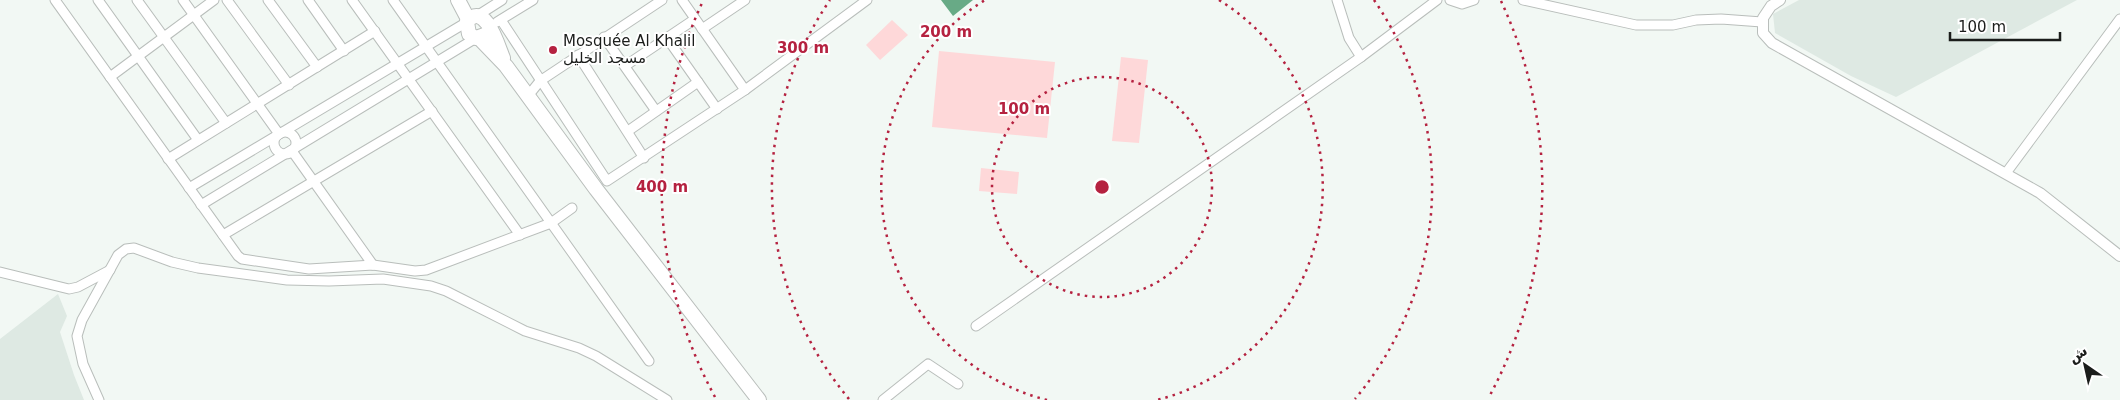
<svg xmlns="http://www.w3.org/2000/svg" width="2120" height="400" viewBox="0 0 2120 400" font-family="'DejaVu Sans',Vazirmatn,sans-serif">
<rect width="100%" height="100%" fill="#f2f8f4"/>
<g fill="#dee9e3">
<path d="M1799 0H2077L1896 97 1851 76 1775 33 1773 14Z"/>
<path d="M58 294 67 316 60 332 74 375 84 400H0V339Z"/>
</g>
<g fill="#fed8d9">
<path d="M892 20 908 35 880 60 866 45Z"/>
<path d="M939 51 1055 62 1047 138 932 127Z"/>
<path d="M1121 57 1148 60 1139 143 1112 141Z"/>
<path d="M981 168 1019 172 1017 194 979 191Z"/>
</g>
<path fill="#68aa86" d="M941 0H973L953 16Z"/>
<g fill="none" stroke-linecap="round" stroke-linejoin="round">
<defs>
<g id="minor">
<path d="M55 0 238 256 242 259 309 269 373 265 415 271 426 270 551 223 572 208"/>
<path d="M98 0 198 140"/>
<path d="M137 0 226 123"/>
<path d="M183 0 279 134"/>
<path d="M227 0 289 85"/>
<path d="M268 0 317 67"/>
<path d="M308 0 344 51"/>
<path d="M352 0 520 235"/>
<path d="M393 0 649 361"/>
<path d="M682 0 745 90"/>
<path d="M1337 0 1349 38 1361 57"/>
<path d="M1450 0 1462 4 1474 0"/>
<path d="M1523 0 1636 25H1673L1696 20 1721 19 1762 22"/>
<path d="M480 14 502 0"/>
<path d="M501 20 607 181 745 90 867 0"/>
<path d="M497 22 533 0"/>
<path d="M702 29 745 0"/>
<path d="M604 37 656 111"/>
<path d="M667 38 717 109"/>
<path d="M578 55 644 158"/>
<path d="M625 66 695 19"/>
<path d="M110 77 214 0"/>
<path d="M528 96 540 81 662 0"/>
<path d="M628 131 698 82"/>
<circle cx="285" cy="143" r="11"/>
<path d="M292 151 373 265"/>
<path d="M168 159 375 31"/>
<path d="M2006 173 2120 19"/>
<path d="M189 188 467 22"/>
<path d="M201 205 476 38"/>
<path d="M223 235 432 111"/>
<path d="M0 272 69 289 78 287 110 270"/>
<path d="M976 326 1361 57 1437 0"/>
<path d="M99 400 83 364 77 336 82 320 118 255 126 249 134 248 172 262 198 268 287 280 329 281 383 279 431 286 446 291 525 331 579 348 596 356 667 400"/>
<path d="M883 400 928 364 958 384"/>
</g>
<path id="tertiary" d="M1780 0 1771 6 1763 18V33L1772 43 2040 193 2120 256"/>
<g id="primary">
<path d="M458 0 468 19"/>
<path d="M490 28 487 34 476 38 469 34 467 22C485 0 498 46 503 58"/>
<path d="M479 38 506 66 596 189 759 400"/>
</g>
</defs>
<use href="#minor" stroke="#b9bebb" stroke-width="11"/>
<use href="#tertiary" stroke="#b9bebb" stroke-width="12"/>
<use href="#primary" stroke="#b9bebb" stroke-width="16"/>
<use href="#minor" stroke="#fff" stroke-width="9"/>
<use href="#tertiary" stroke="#fff" stroke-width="10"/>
<use href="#primary" stroke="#fff" stroke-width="14"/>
</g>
<g fill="none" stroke="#b52240" stroke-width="2.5" stroke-dasharray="2.5 5">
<circle cx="1102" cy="187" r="110"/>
<path d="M1047 400A220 220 0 0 1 985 0M1219 0A220 220 0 0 1 1157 400"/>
<path d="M849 399A330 330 0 0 1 830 0M1374 0A330 330 0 0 1 1355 399"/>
<path d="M715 397A440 440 0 0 1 703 1M1501 1A440 440 0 0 1 1489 397"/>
</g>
<circle fill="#b52240" stroke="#fff" stroke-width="2" cx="553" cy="50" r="5"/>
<g text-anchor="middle" stroke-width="4" stroke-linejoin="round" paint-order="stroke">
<g font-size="15" fill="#1b1d1b" stroke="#fff" text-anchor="start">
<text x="563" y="46">Mosquée Al Khalil<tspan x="563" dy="17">مسجد الخليل</tspan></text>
</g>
</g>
<circle cx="1102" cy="187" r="8" fill="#b52240" stroke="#fff" stroke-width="2.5"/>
<g font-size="15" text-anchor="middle" font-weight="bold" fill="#b52240" stroke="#fff" stroke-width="4" stroke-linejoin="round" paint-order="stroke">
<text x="946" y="37">200 m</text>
<text x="803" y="53">300 m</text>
<text x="1024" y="114">100 m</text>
<text x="662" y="192">400 m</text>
</g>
<g transform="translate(2085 365) rotate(326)" stroke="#ffffff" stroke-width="4" paint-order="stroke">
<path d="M0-4L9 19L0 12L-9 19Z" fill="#1b1d1b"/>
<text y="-8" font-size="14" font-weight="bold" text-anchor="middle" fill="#1b1d1b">ش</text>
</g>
<path d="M1950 32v8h110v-8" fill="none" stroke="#1b1d1b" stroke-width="2.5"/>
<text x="1958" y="32" font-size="15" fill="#1b1d1b" stroke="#ffffff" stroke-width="4" paint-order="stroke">100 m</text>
</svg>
